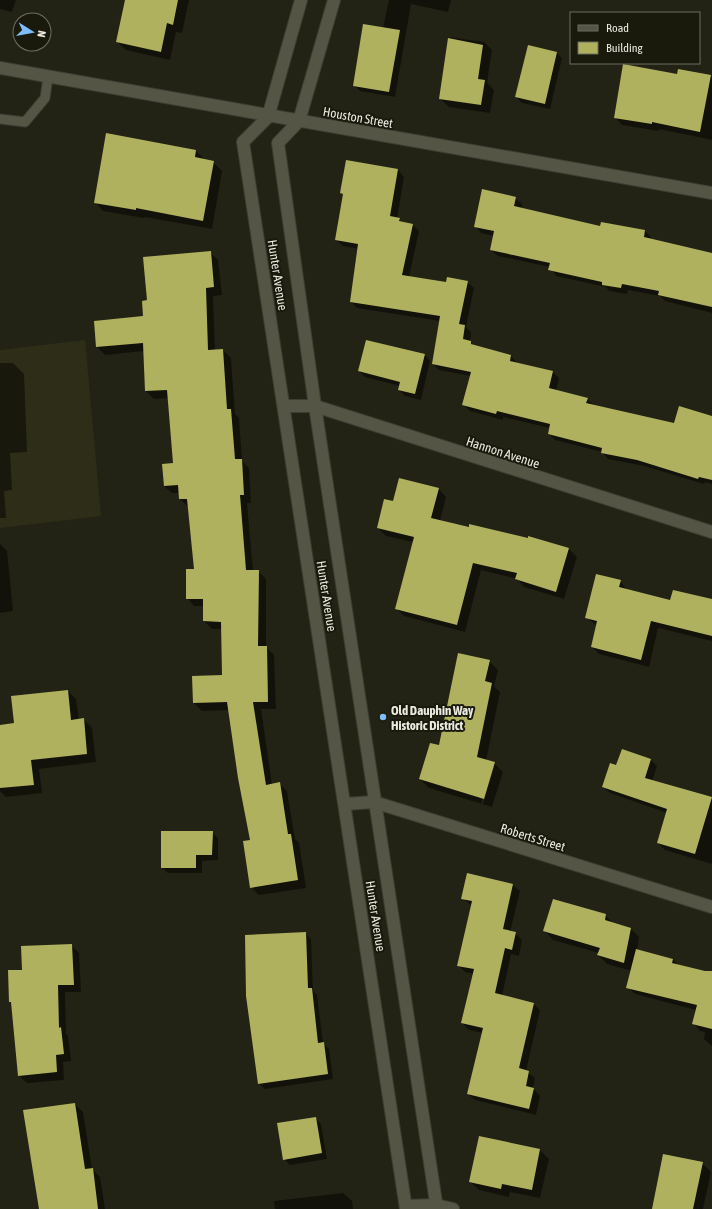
<svg xmlns="http://www.w3.org/2000/svg" width="712" height="1209" viewBox="0 0 712 1209" font-family="'Asap Condensed',sans-serif">
<rect width="100%" height="100%" fill="#232315"/>
<path fill="#2d2d18" d="M85 340 101 516 0 528V350Z"/>
<g fill="#0007" fill-rule="evenodd">
<path d="M0 0H16L12 12 0 9Z"/>
<path d="M126 0H189L182 33 176 32 170 60 126 50 117 42Z"/>
<path d="M389 0H451L448 12 411 4 395 97 360 91 354 85 383 28Z"/>
<path d="M449 37 484 42 492 50 487 83 494 90 490 113 449 107 440 99Z"/>
<path d="M556 52 562 58 550 109 522 103 516 97Z"/>
<path d="M678 75 712 77V140L659 129V131L622 125 615 117Z"/>
<path d="M196 151 204 159 213 162 222 171 212 229 145 217 144 218 103 211 95 202Z"/>
<path d="M347 161 398 170 404 177 397 219 404 223 413 225 419 231 409 277 447 283 467 282 474 288 466 327 471 332 470 342 476 347 511 356 517 363 553 372 559 378 556 391 587 399 594 405 674 424 712 417V484L705 482 704 484 644 466 608 459 602 452 555 440 549 434 550 428 503 417V420L470 411 464 405 471 376 439 370 433 364 440 321 357 308 351 302 359 249 343 246 336 240 344 195 341 193Z"/>
<path d="M515 198 522 204 521 209 601 228 645 231 651 237 650 240 712 254V313L665 301 660 296 628 290 627 294 609 291 606 287 556 276 550 267 498 256 491 250 494 236 481 233 475 226Z"/>
<path d="M210 252 218 260 222 295 213 296 215 350H223L231 358 235 414 239 418 242 461 249 468 251 503H247L253 571H258L266 579V647L274 655 276 709H261L272 785 279 783 287 791 295 839 299 843 306 888 259 895 251 887V841L229 710 202 711 194 703 223 676 222 629H212L204 621V606H194L187 598 195 570 188 507 180 499V493H172L164 486 174 464 168 398 154 399 146 391 144 351 105 355 97 347 144 317 148 301Z"/>
<path d="M425 355 430 361 421 400 405 396 399 390 400 386 365 377 359 371Z"/>
<path d="M0 363H13L24 374 27 452 10 453 12 490 4 491 6 518H0Z"/>
<path d="M439 489 446 497 440 521 529 539V537L569 549 577 557 564 599 524 587 517 579 481 570 465 632 404 616 396 608 413 542 386 536 378 528 394 502Z"/>
<path d="M0 544 7 551 13 611 0 613Z"/>
<path d="M620 581 627 590 671 601 712 600V641L658 628 649 667 599 654 592 647 597 626 586 617Z"/>
<path d="M489 661 498 670 494 686 500 692 486 761 494 763 503 772 492 807 429 788 420 779ZM492 767H494L483 804H481Z"/>
<path d="M68 691 76 699 79 720 83 719 92 728 96 762 39 769 42 793 6 797 0 791V726L15 724Z"/>
<path d="M651 760 657 766 652 781 712 799V864L665 850 658 843 667 813 610 793 603 787 617 766Z"/>
<path d="M212 832 218 838V860L202 861V873H168L162 868Z"/>
<path d="M513 885 520 891 510 932 515 933 522 940 519 956 511 954 502 996 534 1004 540 1010 526 1071 535 1078 533 1088 540 1096 536 1115 475 1100 468 1094 483 1033 469 1030 462 1023 474 974 465 972 458 965 472 906 462 898Z"/>
<path d="M605 915 614 924 631 929 639 937 637 951 673 959 679 966 712 974V1046L704 1039 705 1032 700 1031 693 1023 696 1010 635 994 628 987 632 971 607 964 598 955 599 953 553 940 545 931Z"/>
<path d="M305 933 311 939 313 991 317 995 323 1043 329 1049 333 1079 265 1089 259 1084Z"/>
<path d="M71 945 79 953 81 992H65L66 1034 68 1036 71 1061 63 1062 64 1080 27 1083 19 1076 13 1004 10 1001 23 970Z"/>
<path d="M75 1104 83 1112 92 1169 100 1177 105 1209H39Z"/>
<path d="M315 1118 321 1124 327 1159 290 1165 284 1159Z"/>
<path d="M480 1137 540 1150 549 1159 540 1198 510 1192 509 1197 479 1190 470 1182Z"/>
<path d="M702 1163 711 1172 703 1209H653Z"/>
<path d="M343 1193 352 1201 353 1209H275L274 1201Z"/>
</g>
<g fill="#b0b15e">
<path d="M125 0H178L173 25 167 23 161 52 116 42Z"/>
<path d="M363 24 400 30 389 92 353 86Z"/>
<path d="M448 38 483 45 478 79 485 80 481 105 439 99Z"/>
<path d="M528 45 557 52 545 104 515 97Z"/>
<path d="M623 64 677 74 678 69 711 75 700 132 652 122V124L614 118Z"/>
<path d="M106 133 196 150 195 157 214 161 203 221 136 208V210L94 203Z"/>
<path d="M346 160 398 169 390 216 400 218 399 221 413 224 402 275 446 282 447 277 468 281 459 324 465 325 463 339 471 341V344L511 355 510 361 553 371 549 388 588 398 586 403 674 423 679 406 712 416V480L699 477 698 479 637 460 601 453 602 448 548 434 550 424 497 411 496 414 462 405 471 372 432 364 440 316 350 302 358 244 335 240 343 194 340 193Z"/>
<path d="M482 189 516 197 514 206 600 226 601 222 645 230 644 237 712 253V307L658 295 659 291 622 284 621 288 602 285V282L548 270 550 263 490 250 494 231 474 227Z"/>
<path d="M211 251 214 287 206 288 208 350 223 349 227 409H231L235 459H242L244 495H240L246 570H259L258 646H267L268 702H253L266 785 280 782 288 834H291L298 880 250 888 243 841 250 840 238 778 227 702 193 703 192 676 222 675 221 622 203 621V599H186V569H194L187 499H179L178 485 164 486 162 464 173 463 167 390 145 391 143 343 96 347 94 321 143 316 142 301 147 300 143 257Z"/>
<path d="M366 340 425 354 415 394 398 390 400 382 358 371Z"/>
<path d="M399 478 439 488 431 518 469 527V524L528 538V536L569 548 556 592 515 579 517 573 473 563 457 625 395 609 414 537 377 528 384 499 393 501Z"/>
<path d="M596 574 621 580 619 587 670 600 673 590 712 599V636L651 621 641 660 591 647 597 621 585 618Z"/>
<path d="M458 653 490 660 485 681 492 683 477 757 495 762 484 799 419 779 430 743 439 745Z"/>
<path d="M68 690 71 720 84 718 87 754 31 760 34 785 0 788V725L14 723 11 696Z"/>
<path d="M622 749 651 759 645 778 712 797 695 854 657 843 667 809 602 787 610 763 616 765Z"/>
<path d="M161 831H213L212 855H196V868H161Z"/>
<path d="M467 873 513 884 503 929 516 932 512 950 505 948 495 993 534 1003 519 1068 529 1071 526 1086 534 1088 529 1109 467 1094 483 1028 461 1023 474 969 457 966 472 901 461 899Z"/>
<path d="M553 899 606 914 605 920 631 928 624 963 597 955 600 948 543 931Z"/>
<path d="M306 932 308 988H312L318 1043 324 1042 328 1074 258 1084 246 996 245 935Z"/>
<path d="M72 944 74 985H58L59 1028 61 1027 64 1054 56 1055 57 1072 18 1076 11 1002H9L8 970H22L21 946Z"/>
<path d="M636 949 673 959 672 963 705 971H712V1029L692 1024 697 1005 626 988Z"/>
<path d="M75 1103 85 1169 93 1168 98 1209H39L23 1110Z"/>
<path d="M316 1117 322 1153 283 1160 277 1123Z"/>
<path d="M479 1136 540 1149 532 1190 502 1184 501 1189 469 1182Z"/>
<path d="M663 1154 703 1162 693 1209H652Z"/>
</g>
<g fill="none" stroke-linecap="round" stroke-linejoin="round">
<defs>
<path id="lane" d="M0 119 25 122 45 98 48 77"/>
<g id="street">
<path d="M301 0 268 117 243 142 406 1209"/>
<path d="M334 0 299 121 278 143 315 406 437 1209"/>
<path d="M284 406H315L712 532"/>
<path d="M345 804 374 802 712 907"/>
<path d="M406 1206 436 1205 453 1209"/>
</g>
<path id="secondary" d="M0 68 712 193"/>
</defs>
<use href="#lane" stroke="#3d3d33" stroke-width="11"/>
<use href="#street" stroke="#3d3d33" stroke-width="14"/>
<use href="#secondary" stroke="#3d3d33" stroke-width="14"/>
<use href="#lane" stroke="#555545" stroke-width="9"/>
<use href="#street" stroke="#555545" stroke-width="12"/>
<use href="#secondary" stroke="#555545" stroke-width="12"/>
</g>
<circle fill="#7ebdf9" stroke="#191a0c" stroke-width="1.5" cx="383" cy="717" r="4"/>
<g text-anchor="middle" stroke-width="4" stroke-linejoin="round" paint-order="stroke">
<g font-size="13" fill="#eaeae1" stroke="#191a0c">
<text transform="translate(358 117) rotate(10)" y="5">Houston Street</text>
<text transform="translate(278 275) rotate(81)" y="5">Hunter Avenue</text>
<text transform="translate(503 452) rotate(18)" y="5">Hannon Avenue</text>
<text transform="translate(327 596) rotate(81)" y="5">Hunter Avenue</text>
<text transform="translate(533 837) rotate(17)" y="5">Roberts Street</text>
<text transform="translate(376 916) rotate(81)" y="5">Hunter Avenue</text>
</g>
<g font-size="13" font-weight="bold" fill="#eaeae1" stroke="#191a0c" text-anchor="start">
<text x="391" y="715">Old Dauphin Way<tspan x="391" dy="15">Historic District</tspan></text>
</g>
</g>
<rect x="570" y="12" width="130" height="52" fill="#191a0c" stroke="#6d6d61"/>
<rect x="578" y="25" width="20" height="6" fill="#555545" stroke="#6d6d61"/>
<text x="606" y="32" font-size="12" fill="#eaeae1">Road</text>
<rect x="578" y="42" width="20" height="12" fill="#b0b15e" stroke="#6d6d61"/>
<text x="606" y="52" font-size="12" fill="#eaeae1">Building</text>
<g transform="translate(32 32) rotate(101)"><circle r="19" fill="#191a0c" stroke="#6d6d61"/>
<path d="M0-3L7 15L0 10L-7 15Z" fill="#7ebdf9"/>
<text y="-6" font-size="11" font-weight="bold" text-anchor="middle" fill="#eaeae1">N</text>
</g>
</svg>
